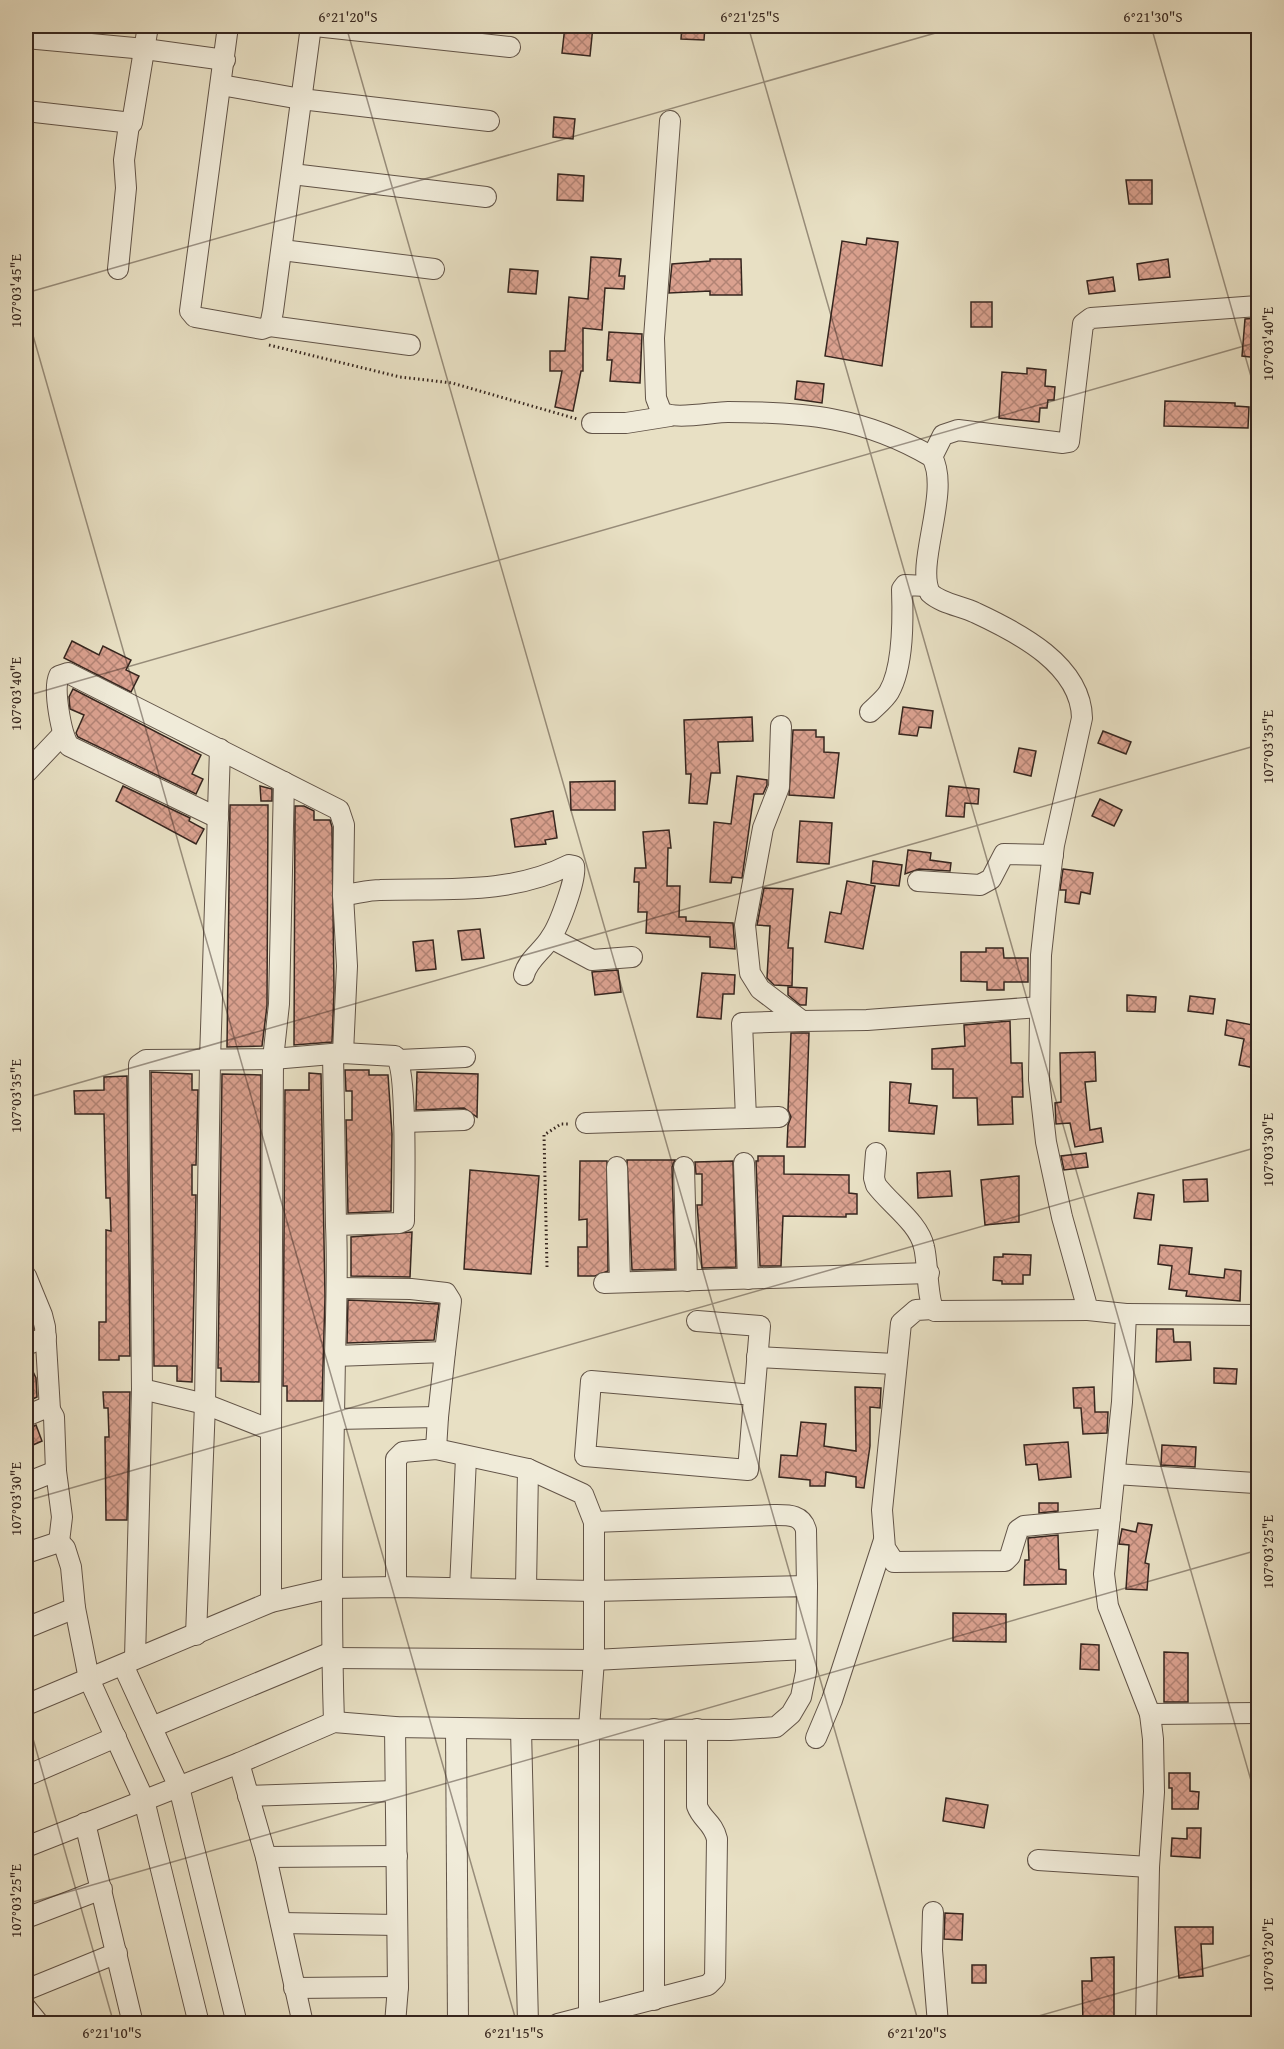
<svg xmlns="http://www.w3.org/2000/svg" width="1284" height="2049" viewBox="0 0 1284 2049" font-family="'Gentium Book Plus',serif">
<defs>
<pattern id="building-cross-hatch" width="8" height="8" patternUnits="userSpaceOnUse" patternTransform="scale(1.5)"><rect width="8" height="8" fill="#daa18f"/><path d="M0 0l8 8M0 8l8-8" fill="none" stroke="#b28374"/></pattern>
</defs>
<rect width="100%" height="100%" fill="#e8e0c4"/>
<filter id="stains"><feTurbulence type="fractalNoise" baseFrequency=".00333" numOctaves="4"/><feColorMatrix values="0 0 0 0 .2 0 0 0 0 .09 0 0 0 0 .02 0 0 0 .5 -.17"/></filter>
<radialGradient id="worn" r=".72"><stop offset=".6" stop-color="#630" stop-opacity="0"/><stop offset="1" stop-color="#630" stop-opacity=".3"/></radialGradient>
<g fill="url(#building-cross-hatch)" stroke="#36261f" stroke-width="1.5">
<path d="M565 26H593L590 56 562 53Z"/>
<path d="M682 26H705L704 40 681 39Z"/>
<path d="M554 117 575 119 573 139 553 137Z"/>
<path d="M558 174 584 176 583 201 557 200Z"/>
<path d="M1126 180H1152V204H1129Z"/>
<path d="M867 238 898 242 882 366 825 356 842 241 866 245Z"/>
<path d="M591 257 621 259 619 276H625L624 289 605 288 602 330 583 328V371H581L573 411 555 407 562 371H550V351H565L569 297 588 299Z"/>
<path d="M710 259H741L742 295H710V291L669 293 672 264 710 261Z"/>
<path d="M1168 259 1170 277 1139 280 1137 264Z"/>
<path d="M510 269 538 271 536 294 508 292Z"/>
<path d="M1113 277 1115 291 1089 294 1087 281Z"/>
<rect x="971" y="302" width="21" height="25"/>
<path d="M1258 318V358L1242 356 1245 319Z"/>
<path d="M609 332 642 334 640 383 610 381 612 360H607Z"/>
<path d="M1027 368 1046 370 1045 386 1055 387 1054 400H1048L1047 408H1040L1039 422 999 418 1002 372 1027 374Z"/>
<path d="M797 381 824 384 822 403 795 399Z"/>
<path d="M1165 401 1235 403V406L1249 407 1248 428 1164 426Z"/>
<path d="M72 641 99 655 103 646 131 660 126 670 139 676 131 692 64 658Z"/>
<path d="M73 689 201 755 192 774 203 779 196 794 78 737 76 733 84 715 70 709 69 697Z"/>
<path d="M903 707 933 711 931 728 919 727 917 736 899 734Z"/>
<path d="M752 717 753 741 718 742 720 773H711L707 804 689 803 691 774H686L684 720Z"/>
<path d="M793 730H816V737H824V752L839 753 834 798 789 795Z"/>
<path d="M1103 731 1131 742 1126 754 1098 743Z"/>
<path d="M1019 748 1036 751 1031 776 1014 772Z"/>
<path d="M737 776 767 780V785L763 794H754L742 878 732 877 731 883 710 882 714 822 731 824Z"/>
<path d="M615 781V810H571L570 782Z"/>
<path d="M123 786 190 818 189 821 204 829 196 844 116 801Z"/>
<path d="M260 786 272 789V801H261Z"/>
<path d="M949 786 979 789 978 804 965 803 964 817 946 816Z"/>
<path d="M1100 799 1122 810 1114 826 1092 816Z"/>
<path d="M230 805H268L267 1006 262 1046 227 1047Z"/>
<path d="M295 806H304L314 811V820H330L332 827 334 991 332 1042 294 1045Z"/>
<path d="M553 811 557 838 545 840 546 844 515 847 511 819Z"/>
<path d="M800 821 832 823 829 864 797 862Z"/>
<path d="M669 830 671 848H668L667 886H680L679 917H686V921L733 923 735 949 710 947V937L646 933 647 912H638L639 882H634L635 868H646L643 832Z"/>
<path d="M908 850 931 853 930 860 951 863 950 871 919 869 905 874Z"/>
<path d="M873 861 902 865 899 886 871 883Z"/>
<path d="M1063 869 1093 873 1090 894 1081 892 1079 904 1065 902 1066 890H1060Z"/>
<path d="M847 881 875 886 863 949 825 942 830 912 841 914Z"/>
<path d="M764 888 793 889 788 948H793L792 986 774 985 767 978 770 926 757 925Z"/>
<path d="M480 929 484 958 462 960 458 931Z"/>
<path d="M433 940 436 969 416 971 413 942Z"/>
<path d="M986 948H1003L1004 958H1028V982H1004V990H987V982L961 981V952H986Z"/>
<path d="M618 970 621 992 595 995 592 972Z"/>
<path d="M702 973 735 975 734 994H723L721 1019 697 1017Z"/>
<path d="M788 987 807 988 806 1005H800L788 995Z"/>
<path d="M1127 995 1156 997 1155 1012 1127 1011Z"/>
<path d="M1190 996 1215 999 1213 1014 1188 1011Z"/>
<path d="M1227 1020 1258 1026 1255 1068 1239 1065 1244 1039 1225 1035Z"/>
<path d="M1010 1021 1011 1063H1022L1023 1097H1012L1013 1124 978 1125 977 1098H953V1069H932V1049L965 1046 964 1025Z"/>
<path d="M791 1033H809L805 1147H787L788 1125 791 1117 788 1110Z"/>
<path d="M1095 1052 1096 1081 1085 1082 1090 1130 1101 1128 1103 1142 1075 1147 1070 1123 1056 1124 1055 1103 1061 1102 1060 1053Z"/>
<path d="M345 1070H369V1075H388L392 1134 391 1211 348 1213 346 1120H352V1091H346Z"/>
<path d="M151 1072 192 1074V1090H198L196 1165H192V1195H196L192 1382 177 1381V1366H154Z"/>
<path d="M417 1072 478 1074 477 1117 464 1108 416 1110Z"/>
<path d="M309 1073 321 1074 325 1297 322 1401H287V1386H283L285 1090H309Z"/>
<path d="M222 1074 261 1075 259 1382 221 1381V1368H218Z"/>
<path d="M127 1076 130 1356H119V1360H99V1322H106V1230L111 1231 110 1198H106L104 1114H75L74 1091 104 1090V1077Z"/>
<path d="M890 1082 911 1084 909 1103 937 1106 934 1134 889 1131Z"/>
<path d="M1086 1153 1088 1167 1064 1170 1061 1156Z"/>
<path d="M758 1156H784V1174L849 1175V1193L857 1194V1214H846V1217L783 1216 781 1266H760L756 1161H758Z"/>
<path d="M627 1160H675L672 1167 675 1269 632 1270Z"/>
<path d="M580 1161H607L608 1271 595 1276H578V1247H587V1219L579 1220Z"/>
<path d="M733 1161 736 1267 702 1268 697 1205H702V1174H696L695 1162Z"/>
<path d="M470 1170 539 1176 531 1274 464 1269Z"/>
<path d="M950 1171 952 1196 918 1198 917 1173Z"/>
<path d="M1019 1176V1222L985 1225 981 1180Z"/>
<path d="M1207 1179 1208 1201 1184 1202 1183 1180Z"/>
<path d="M1138 1193 1154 1195 1151 1220 1134 1218Z"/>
<path d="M412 1232 410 1277 351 1276V1237Z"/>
<path d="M1160 1245 1192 1248 1189 1274 1224 1278 1225 1269 1241 1271 1240 1301 1186 1296 1187 1291 1169 1289 1172 1266 1158 1264Z"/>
<path d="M1003 1254 1031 1255 1030 1275H1023V1284H1002V1281L993 1280 994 1257H1003Z"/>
<path d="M348 1300 439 1304 434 1340 347 1343Z"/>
<path d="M1157 1329H1173L1174 1342H1190L1191 1360 1156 1362Z"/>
<path d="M26 1357 36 1378 37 1397 26 1402Z"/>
<path d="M1214 1368 1237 1369 1236 1384 1214 1383Z"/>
<path d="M855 1387 881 1388 880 1408 870 1407V1446L864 1488 856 1487V1477L826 1472 825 1486H810V1480L779 1477 781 1455 797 1456 801 1422 826 1424 824 1446 856 1451Z"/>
<path d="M1094 1387 1095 1412H1108L1107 1433 1083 1434 1081 1408H1074L1073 1388Z"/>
<path d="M103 1392H130L127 1520H106L105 1437H109L108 1408H104Z"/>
<path d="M36 1425 42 1441 26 1448V1430Z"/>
<path d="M1068 1442 1071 1477 1039 1480 1037 1464 1026 1465 1024 1445Z"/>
<path d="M1162 1445 1196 1447 1195 1467 1161 1465Z"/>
<path d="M1039 1503H1058V1511L1039 1513Z"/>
<path d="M1138 1523 1152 1525 1145 1563 1149 1564 1147 1590 1126 1589 1129 1545 1119 1544 1122 1529 1136 1532Z"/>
<path d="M1058 1535 1059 1569 1066 1570V1584L1024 1585 1025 1560H1029L1028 1538Z"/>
<path d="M953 1613 1006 1614V1642L953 1641Z"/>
<path d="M1081 1644 1099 1645V1670L1080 1669Z"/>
<path d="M1164 1652 1188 1653V1702H1164Z"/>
<path d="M1169 1773H1190V1791L1199 1792 1198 1809H1172V1788H1169Z"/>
<path d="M946 1798 988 1805 984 1828 943 1821Z"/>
<path d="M1187 1828H1201L1200 1858 1171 1856 1172 1838 1187 1839Z"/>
<path d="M945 1913 963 1914 962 1940 944 1939Z"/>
<path d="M1175 1927H1213V1944H1201L1203 1976 1179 1978Z"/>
<path d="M1114 1957V2024H1083L1082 1981H1092L1091 1958Z"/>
<rect x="972" y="1965" width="14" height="18"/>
</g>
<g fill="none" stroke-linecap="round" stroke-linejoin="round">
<defs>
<g id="minor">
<path d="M228 26 190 311 195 317 262 329 270 326 273 311 311 26"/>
<path d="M315 26 510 47"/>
<path d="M26 38 145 49 225 60"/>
<path d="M221 85 301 99 489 121"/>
<path d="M26 111 132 123 148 26"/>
<path d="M670 121 654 338 656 398 661 411C672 421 712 412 728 412 806 412 864 417 932 457 951 491 915 564 930 593 942 604 962 606 976 613 1019 633 1081 665 1082 718L1054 845 1046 909 1041 955 1039 1080 1046 1142 1062 1217 1088 1310 1126 1314 1122 1402 1104 1574 1108 1606 1150 1714 1153 1739 1154 1792 1149 1867 1146 2024"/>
<path d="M292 174 486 197"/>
<path d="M282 250 434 269"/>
<path d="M118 269 126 188 124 160 129 125"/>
<path d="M270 326 410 345"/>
<path d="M592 423H626L670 416"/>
<path d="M932 457 943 435 958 430 1063 443 1069 442 1083 324 1091 318 1258 306"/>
<path d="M870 712C876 706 885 699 889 692 904 666 903 617 902 589L905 585 927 586"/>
<path d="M781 726 779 787 763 828 745 925 750 973 760 989 802 1021 867 1020 1040 1007"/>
<path d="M26 773 63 734"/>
<path d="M218 818 69 746C61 734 53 689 59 676L68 673 339 810 344 825 343 895 347 966 343 1053"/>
<path d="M918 881 980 885 991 879 1004 854 1053 855"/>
<path d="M343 895C355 894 368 890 380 890 444 888 510 895 569 865L574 866C577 878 559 926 551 937 543 951 528 959 524 975"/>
<path d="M551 938 592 960 632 957"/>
<path d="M333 1054 336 1225"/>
<path d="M399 1060 465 1057"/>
<path d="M746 1118 779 1117"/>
<path d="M404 1122 464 1120"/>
<path d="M586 1123 746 1118 742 1023 802 1021"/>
<path d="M876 1153 874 1178 876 1185C890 1204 919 1223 924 1247 928 1262 927 1302 935 1311L1088 1310"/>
<path d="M744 1163 748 1279"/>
<path d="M617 1167 620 1282"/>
<path d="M684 1167 687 1281"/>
<path d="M26 1276 42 1315 45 1327 50 1410"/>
<path d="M604 1283 929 1273"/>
<path d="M338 1288 411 1289 446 1293 451 1301 445 1352"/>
<path d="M933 1309 916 1310 901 1323 882 1510 885 1548 894 1562 1005 1561 1010 1556 1018 1530 1024 1526 1110 1518"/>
<path d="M1126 1314 1258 1315"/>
<path d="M697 1321 760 1326 748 1470 585 1456 591 1381 754 1395"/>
<path d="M26 1345 46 1337"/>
<path d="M335 1356 445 1352 438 1417"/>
<path d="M757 1357 895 1364"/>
<path d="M142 1389 205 1404 271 1430V1602"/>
<path d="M26 1416 45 1408 50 1410 54 1417 56 1471 62 1517 59 1542"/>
<path d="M335 1419 438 1417 436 1449"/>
<path d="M271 1430 273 1059 279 1004 284 782"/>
<path d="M1115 1474 1255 1483"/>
<path d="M26 1483 56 1471"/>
<path d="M594 1522 774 1515C788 1515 802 1514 806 1530L807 1586"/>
<path d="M26 1553 59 1542 65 1548 71 1567 75 1608 89 1679 144 1800 199 2024"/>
<path d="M396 1587V1459L403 1452 436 1449 528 1469 583 1494 594 1522V1660L589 1728V2017"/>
<path d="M460 1588 466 1458"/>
<path d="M526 1588 528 1469"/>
<path d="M26 1628 75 1608"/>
<path d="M196 1635 205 1404 210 1060 220 749"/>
<path d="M135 1658 142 1389 139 1065 146 1060 273 1059 343 1053 395 1056C408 1069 404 1196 404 1221L399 1223 336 1225C338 1270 336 1313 335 1357 333 1479 330 1601 334 1722"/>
<path d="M332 1658 594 1660 806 1649"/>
<path d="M123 1665 179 1787 237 2024"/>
<path d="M26 1705 271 1602 332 1588 396 1587 593 1591 807 1586 806 1672 801 1697 791 1714 776 1727 730 1730 521 1729 395 1727 334 1722 239 1763 26 1847"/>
<path d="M1150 1714 1258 1713"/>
<path d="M152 1727 332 1652"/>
<path d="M395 1727 398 1987 395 2024"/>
<path d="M456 1728 458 2024"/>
<path d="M521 1729 528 2024"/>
<path d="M654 1729V2000"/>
<path d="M816 1738 832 1700 884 1540"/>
<path d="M239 1763 266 1857 303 2024"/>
<path d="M26 1776 116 1737"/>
<path d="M248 1796 395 1791"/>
<path d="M85 1823 133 2024"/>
<path d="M266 1857 397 1856"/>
<path d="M1038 1860 1149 1867"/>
<path d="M933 1912 932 1950 938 2024"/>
<path d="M26 1918 102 1889"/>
<path d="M281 1923 397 1925"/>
<path d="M294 1988 398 1987"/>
<path d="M26 1990 117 1953"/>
<path d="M26 2008 39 2024"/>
<path d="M558 2024 708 1985 715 1978 717 1839C713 1822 702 1820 697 1806V1729"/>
</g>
</defs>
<use href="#minor" stroke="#625448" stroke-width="22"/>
<g stroke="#36261f" stroke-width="3" stroke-dasharray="1.5 3" stroke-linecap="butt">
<path d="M269 345 400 377 452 383 577 419"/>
<path d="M547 1267 544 1135 561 1124H569"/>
</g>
<use href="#minor" stroke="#f0ebd9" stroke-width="20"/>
</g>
<path fill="none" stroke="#36261f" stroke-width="1.5" stroke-opacity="0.45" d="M346 26 919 2024M748 26 1258 1805M1151 26 1258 401M26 293 960 26M26 311 517 2024M26 696 1258 342M26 1098 1258 745M26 1501 1258 1147M26 1714 114 2024M26 1904 1258 1550M1011 2024 1258 1953"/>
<rect width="1284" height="2049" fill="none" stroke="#e8e0c4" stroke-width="66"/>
<rect x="33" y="33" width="1218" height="1983" fill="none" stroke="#36261f" stroke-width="2"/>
<g font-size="15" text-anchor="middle" fill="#36261f">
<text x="348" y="22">6°21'20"S</text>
<text x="750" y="22">6°21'25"S</text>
<text x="1153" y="22">6°21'30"S</text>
<text transform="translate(16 291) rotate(-90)" y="5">107°03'45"E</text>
<text transform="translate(1268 344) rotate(-90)" y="5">107°03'40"E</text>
<text transform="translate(16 694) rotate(-90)" y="5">107°03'40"E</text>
<text transform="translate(1268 747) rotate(-90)" y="5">107°03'35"E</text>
<text transform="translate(16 1096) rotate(-90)" y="5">107°03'35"E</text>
<text transform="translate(1268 1150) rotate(-90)" y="5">107°03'30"E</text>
<text transform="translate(16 1499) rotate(-90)" y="5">107°03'30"E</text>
<text transform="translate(1268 1552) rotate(-90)" y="5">107°03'25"E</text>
<text transform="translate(16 1901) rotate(-90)" y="5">107°03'25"E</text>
<text transform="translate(1268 1955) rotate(-90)" y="5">107°03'20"E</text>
<text x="112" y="2038">6°21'10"S</text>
<text x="514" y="2038">6°21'15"S</text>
<text x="917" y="2038">6°21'20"S</text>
</g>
<rect width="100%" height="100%" filter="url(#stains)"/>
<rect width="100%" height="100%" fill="url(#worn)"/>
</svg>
